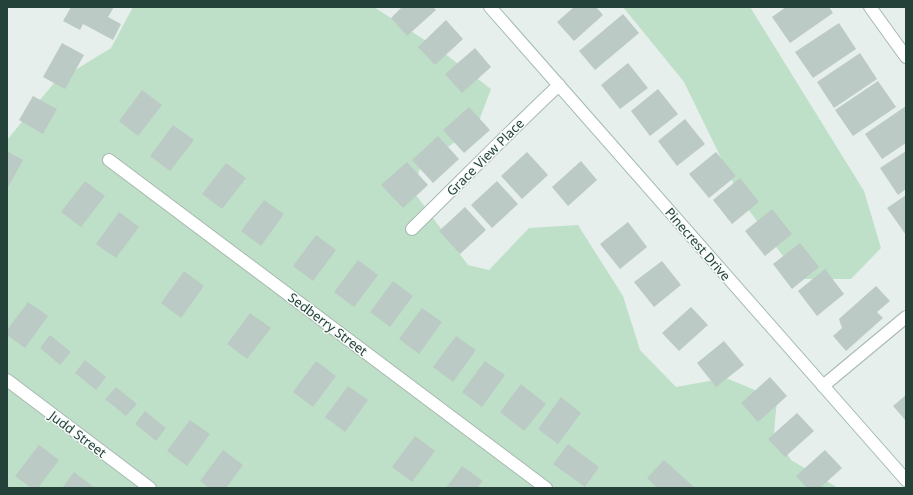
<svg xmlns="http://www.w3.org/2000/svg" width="913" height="495" viewBox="0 0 913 495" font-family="'Noto Sans',sans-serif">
<rect width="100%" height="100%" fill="#e6efeb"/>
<g fill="#bfe0c8">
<path d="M133 7H374L440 50 491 89 477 126 448 147 422 162 413 191 468 265 489 270 529 228 578 225 623 296 640 350 676 387 726 378 777 399 774 433 791 460 838 488H7V140L54 83 111 48Z"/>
<path d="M623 7H750L864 191 881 248 851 279H800L742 201 684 82Z"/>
</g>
<g fill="#bbcac4">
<path d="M71 7H114L108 17 121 24 113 40 83 24 80 30 63 21Z"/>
<path d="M402 7H433L436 10 407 36 391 18Z"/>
<path d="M574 7H596L603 15 574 41 557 22Z"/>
<path d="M786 7H829L833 13 790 43 772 17Z"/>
<path d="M623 14 639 33 595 70 579 51Z"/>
<path d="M446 20 463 39 435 65 418 47Z"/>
<path d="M839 23 856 49 813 78 795 52Z"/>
<path d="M62 43 84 55 65 89 43 77Z"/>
<path d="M475 48 491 67 462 93 445 74Z"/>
<path d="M860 53 877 79 834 108 817 82Z"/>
<path d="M628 63 648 88 620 109 601 85Z"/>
<path d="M878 81 896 107 853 136 835 110Z"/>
<path d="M658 89 678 114 650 136 631 111Z"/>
<path d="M142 90 162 105 138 136 119 121Z"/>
<path d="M33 96 57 109 43 134 19 120Z"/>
<path d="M906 106V143L882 159 865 134Z"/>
<path d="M469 107 490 130 464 153 443 130Z"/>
<path d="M685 119 705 144 677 166 658 141Z"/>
<path d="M173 125 194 140 170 171 150 156Z"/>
<path d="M438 136 459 159 433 183 412 160Z"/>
<path d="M7 151 23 160 7 189Z"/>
<path d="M906 151V189L898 195 880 168Z"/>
<path d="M527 152 548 175 522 199 501 176Z"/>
<path d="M716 152 736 176 709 198 689 174Z"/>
<path d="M581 161 597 180 568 206 552 187Z"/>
<path d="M407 162 428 185 403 208 381 185Z"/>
<path d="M226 163 246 178 222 209 202 194Z"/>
<path d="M740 178 759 202 732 224 713 200Z"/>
<path d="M85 181 105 196 81 227 61 212Z"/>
<path d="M497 181 518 204 492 228 471 205Z"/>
<path d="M906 195V235L887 208Z"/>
<path d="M264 200 284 214 261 246 241 231Z"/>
<path d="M465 207 486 230 460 254 439 231Z"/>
<path d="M772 209 792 234 765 256 745 231Z"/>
<path d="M119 212 139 227 116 258 96 244Z"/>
<path d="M628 222 647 247 620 269 600 244Z"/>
<path d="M316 235 336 250 313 281 293 266Z"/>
<path d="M800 243 819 267 792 289 773 264Z"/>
<path d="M358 260 378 275 354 307 334 292Z"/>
<path d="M662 261 681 285 654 307 634 282Z"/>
<path d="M825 269 844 294 817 316 798 291Z"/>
<path d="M184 271 204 286 181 318 161 303Z"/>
<path d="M393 281 413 296 390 327 370 312Z"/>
<path d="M876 286 890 301 877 312 883 318 846 351 833 336 842 328 839 319Z"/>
<path d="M28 302 48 316 25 348 7 335V330Z"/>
<path d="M691 307 708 325 679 351 662 333Z"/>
<path d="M422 308 442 322 419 354 399 339Z"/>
<path d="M250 313 271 328 247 359 227 344Z"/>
<path d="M50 335 71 352 60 365 40 348Z"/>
<path d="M456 336 476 350 453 382 433 367Z"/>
<path d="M724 341 744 365 716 387 697 363Z"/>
<path d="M85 360 106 377 96 390 75 373Z"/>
<path d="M316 361 336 376 313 407 293 392Z"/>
<path d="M485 361 505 375 482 407 462 392Z"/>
<path d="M770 377 787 396 758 422 741 403Z"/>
<path d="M521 384 546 404 524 431 500 412Z"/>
<path d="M348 386 368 400 345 432 325 417Z"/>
<path d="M116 387 137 404 126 416 105 399Z"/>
<path d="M906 395V421L893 406Z"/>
<path d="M561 397 581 413 558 444 538 429Z"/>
<path d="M145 411 166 428 156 441 135 424Z"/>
<path d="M797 413 814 431 785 457 768 439Z"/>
<path d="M190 420 210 434 187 466 167 451Z"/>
<path d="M415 436 435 451 412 482 392 467Z"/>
<path d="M568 444 599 467 585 487 553 464Z"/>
<path d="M39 445 59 460 38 488H31L15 476Z"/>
<path d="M223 450 243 465 226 488H209L200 481Z"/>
<path d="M825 450 842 468 820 488H807L796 476Z"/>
<path d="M664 460 695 488H657L647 478Z"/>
<path d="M462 466 483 481 477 488H446Z"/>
<path d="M74 472 95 488H62Z"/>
</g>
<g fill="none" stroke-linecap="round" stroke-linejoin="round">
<defs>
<g id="street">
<path d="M870 7 906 57"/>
<path d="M109 160 546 488"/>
<path d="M412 229C461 181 509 132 559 85"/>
<path d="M7 380 150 488"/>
<path d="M823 386 906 317"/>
</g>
<path id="secondary" d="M490 7 906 480"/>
</defs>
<use href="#street" stroke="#a8b8b2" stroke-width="14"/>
<use href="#secondary" stroke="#a4bbb3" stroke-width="14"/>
<use href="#street" stroke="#fff" stroke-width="12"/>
<use href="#secondary" stroke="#fff" stroke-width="12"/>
</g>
<g text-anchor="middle" stroke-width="3" stroke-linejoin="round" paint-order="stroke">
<g font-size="13" fill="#24423a" stroke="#f7fbf9">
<text transform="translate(485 157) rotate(-45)" y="5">Grace View Place</text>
<text transform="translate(698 244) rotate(49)" y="5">Pinecrest Drive</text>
<text transform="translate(328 324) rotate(37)" y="5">Sedberry Street</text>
<text transform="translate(78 434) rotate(37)" y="5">Judd Street</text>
</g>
</g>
<rect width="913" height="495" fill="none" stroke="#24423a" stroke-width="16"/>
</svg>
